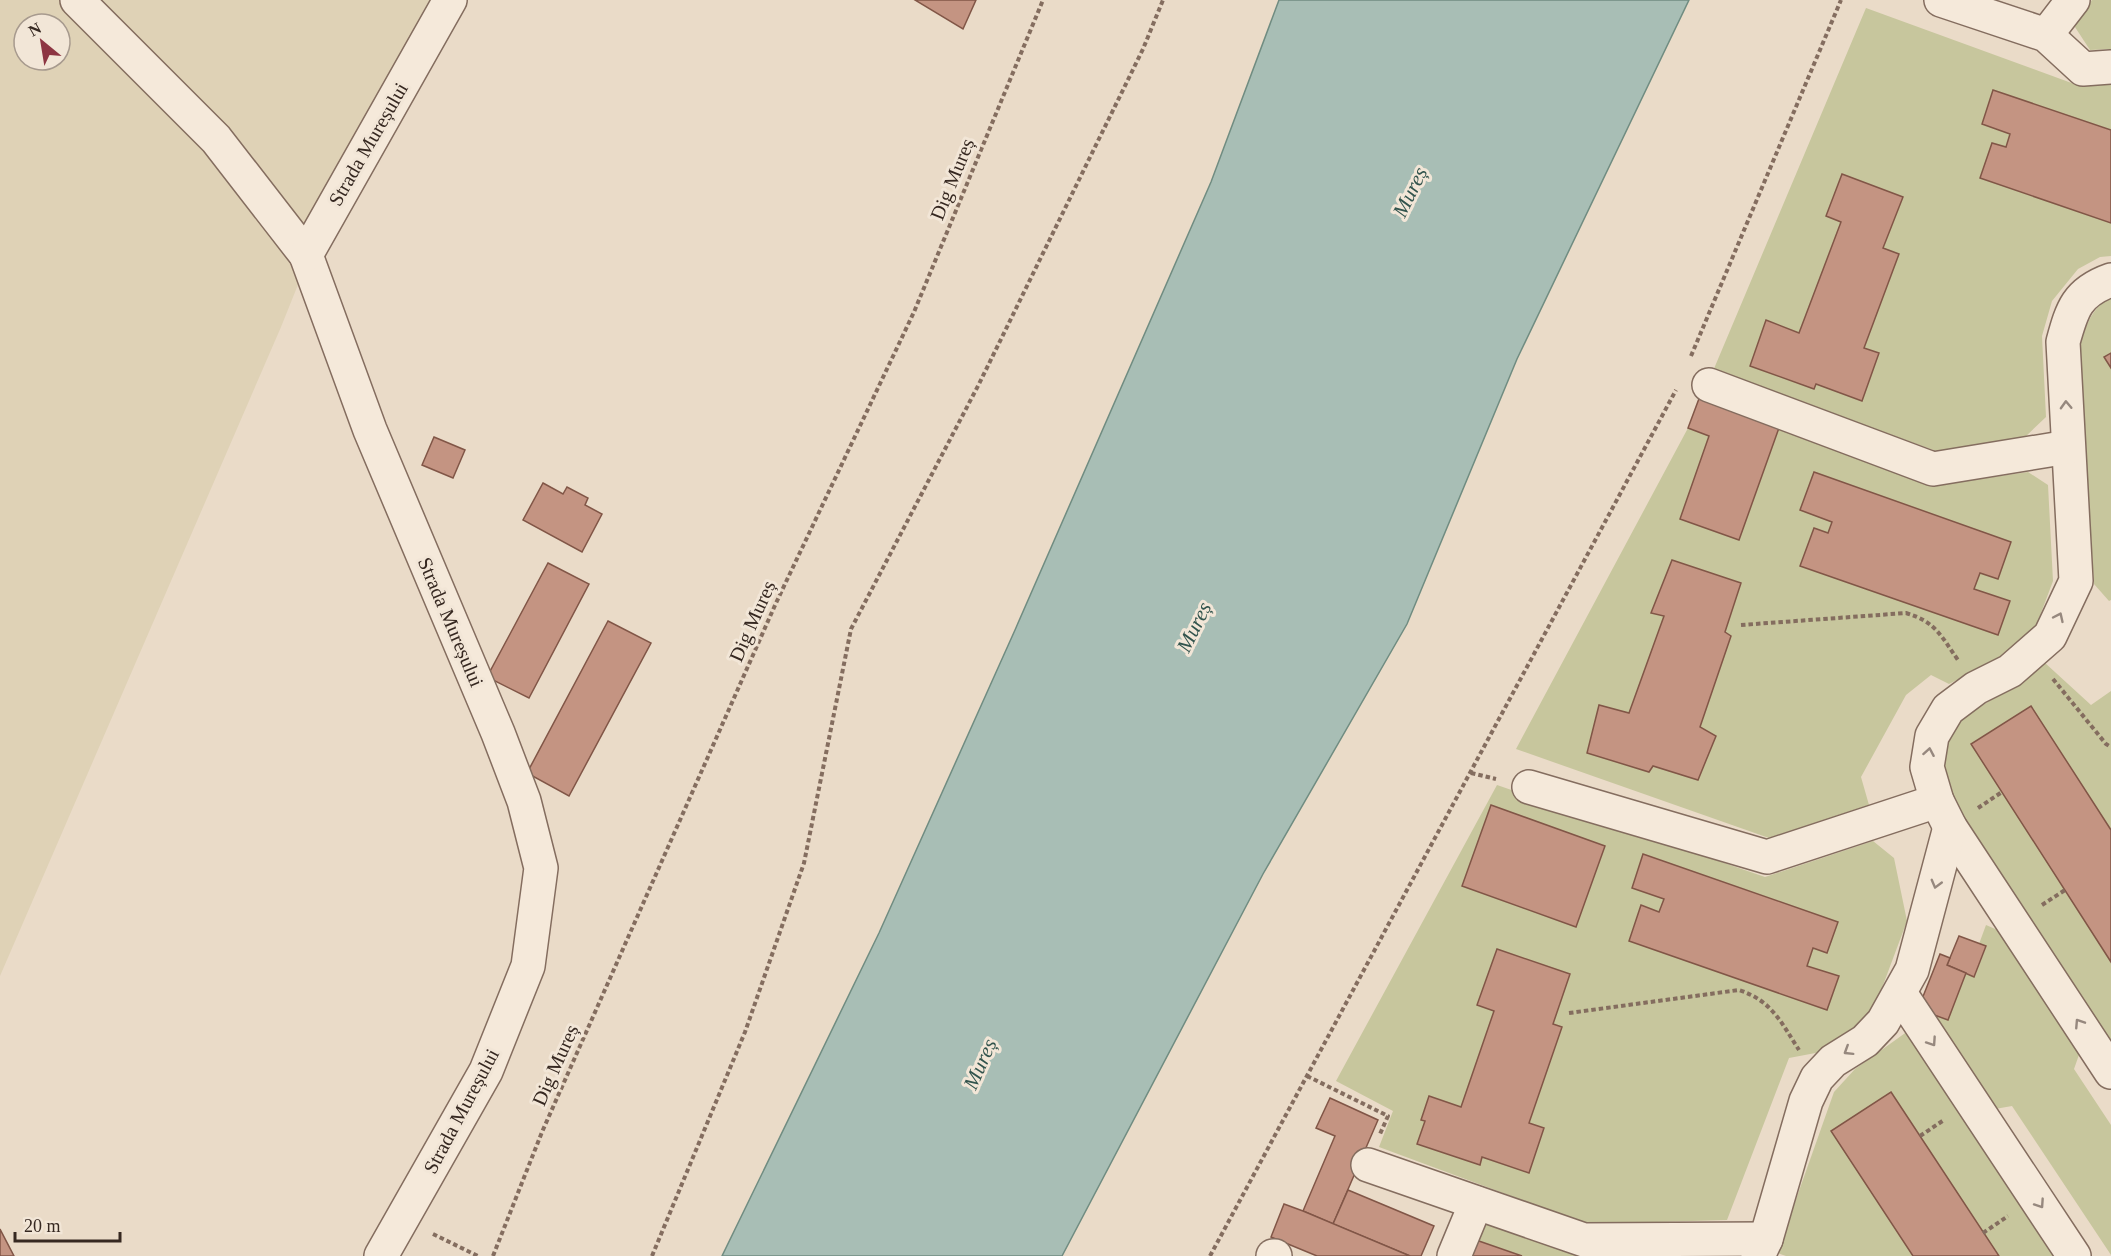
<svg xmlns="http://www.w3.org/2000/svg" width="2111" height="1256" viewBox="0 0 2111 1256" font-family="Georgia,serif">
<rect width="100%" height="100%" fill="#eadbc8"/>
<path fill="#dfd2b6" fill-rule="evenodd" d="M0 0H458L326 215 281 327 0 976ZM24 24H60V60H24Z"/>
<g fill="#c7c69d">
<path d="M2092 0H2111V49L2090 50 2073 24Z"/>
<path d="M1866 8 2077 85 2111 83V256L2100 257 2078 269 2052 301 2042 336 2046 417 2024 438 1939 452 1713 371Z"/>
<path d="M2111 297V600L2109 601 2094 584 2079 350C2084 330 2091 307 2111 297Z"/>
<path d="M1700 396 1938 485 2028 472 2048 485 2053 581 2035 629 2000 658 1949 684 1931 675 1906 695 1861 777 1869 805 1769 838 1516 749 1688 428Z"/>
<path d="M2044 662 2091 705 2111 691V1041L1952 798 1944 771 1946 744 1958 721 2021 681Z"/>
<path d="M1497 785 1765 877 1873 841 1894 858 1907 921 1873 1012 1849 1036 1826 1051 1789 1058 1727 1220 1587 1224 1379 1147 1393 1111 1336 1081Z"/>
<path d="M1986 925 2000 931 2080 1052 2074 1069 2111 1125V1255L2012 1106 1995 1109 1931 1014 1948 1020 1966 973 1975 976 1986 947 1979 944Z"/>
<path d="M1908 1031 2058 1256H1786L1777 1253 1834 1092 1855 1069Z"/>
<path d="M1454 1211 1582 1256H1437Z"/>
</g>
<path fill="#a8beb5" stroke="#708c81" stroke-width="1.5" d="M1279 0H1689L1517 359 1407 624 1263 874 1062 1256H722L879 933 1015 630 1211 182Z"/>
<g fill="#c49482" stroke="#815647" stroke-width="1.5">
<path d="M915 0H976L963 29Z"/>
<path d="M1993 90 2111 130V223L1980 178 1992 143 2006 147 2010 134 1982 124Z"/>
<path d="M1842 174 1903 197 1883 248 1899 254 1864 348 1879 353 1862 401 1816 384 1814 389 1750 366 1766 320 1799 333 1841 222 1826 216Z"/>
<path d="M2111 353V368L2104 357Z"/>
<path d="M1700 396 1780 425 1739 540 1680 519 1709 436 1688 428Z"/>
<path d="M434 437 465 450 453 478 422 465Z"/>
<path d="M1814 472 2011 542 1998 579 1980 573 1974 589 2010 601 1998 635 1800 566 1814 528 1828 533 1832 522 1800 510Z"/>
<path d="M543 483 563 494 567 487 588 498 585 505 602 514 582 552 523 520Z"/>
<path d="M1672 560 1741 583 1725 632 1731 636 1700 727 1716 736 1698 780 1653 766 1649 772 1587 753 1599 705 1629 713 1664 616 1651 613Z"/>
<path d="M548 563 589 584 529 698 487 677Z"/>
<path d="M608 621 651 643 569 796 527 773Z"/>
<path d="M2031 706 2111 830V962L1971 744Z"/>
<path d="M1491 805 1605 846 1576 927 1462 886Z"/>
<path d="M1643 854 1838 922 1827 953 1813 948 1807 966 1839 976 1827 1010 1629 941 1641 905 1659 912 1664 899 1632 888Z"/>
<path d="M1959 936 1986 946 1974 977 1947 965Z"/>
<path d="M1497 949 1570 974 1553 1024 1562 1027 1529 1123 1544 1128 1529 1173 1482 1157 1480 1165 1417 1144 1425 1121 1421 1120 1429 1096 1461 1107 1494 1011 1477 1005Z"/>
<path d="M1940 954 1950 958 1947 965 1966 973 1948 1020 1918 1009Z"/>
<path d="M1891 1092 1920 1136 1999 1256H1913L1831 1131Z"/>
<path d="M1330 1098 1378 1120 1333 1224 1303 1211 1335 1136 1316 1128Z"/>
<path d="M1348 1190 1434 1226 1421 1256H1410L1333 1224Z"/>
<path d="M1284 1204 1303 1211 1410 1256H1317L1271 1237Z"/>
<path d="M0 1229 14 1256H0Z"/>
<path d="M1476 1240 1522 1256H1471Z"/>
</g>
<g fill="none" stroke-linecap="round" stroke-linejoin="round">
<defs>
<g id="minor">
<path d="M77 0 216 139 306 255 370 430 498 733 524 801 541 868 528 966 486 1071 381 1256"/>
<path d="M1941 0 2046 35 2083 69 2111 67"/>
<path d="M2046 35 2073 0"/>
<path d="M306 255 450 0"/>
<path d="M2111 280C2077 292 2072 309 2063 342L2076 581 2050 636 2010 671 1976 688 1948 709 1932 736 1927 767 1937 801 1950 827 2111 1072"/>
<path d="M1709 385 1933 469 2068 447"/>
<path d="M1529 787 1767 857 1937 801"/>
<path d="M1900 993 2074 1256"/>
<path d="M1368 1165 1584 1240 1766 1239"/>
<path d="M1273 1256H1275"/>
<path d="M1454 1256 1476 1203"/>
<path d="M1758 1256 1766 1239 1806 1101 1817 1078 1833 1061 1865 1041 1883 1022 1912 970 1950 827"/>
</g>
</defs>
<use href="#minor" stroke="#846d5f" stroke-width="36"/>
<g stroke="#846d5f" stroke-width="4" stroke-dasharray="4.5 3" stroke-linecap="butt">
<path d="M1691 356 1841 0"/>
<path d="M1741 625 1906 613C1936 622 1941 636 1958 660"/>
<path d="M2053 679 2106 744 2111 747"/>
<path d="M1471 773 1496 779"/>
<path d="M1978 808 2002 792"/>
<path d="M2042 905 2065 890"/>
<path d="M1569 1013 1739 990C1772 1001 1781 1022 1799 1050"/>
<path d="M1307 1076 1388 1116 1380 1134"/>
<path d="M1920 1136 1944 1120"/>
<path d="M1983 1233 2008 1216"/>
<path d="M433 1234 478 1256"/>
<path d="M493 1256 542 1132 776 603 914 312 1043 0"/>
<path d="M652 1256 745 1032 804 863 851 629 979 384 1143 49 1163 0"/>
<path d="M1210 1256 1676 390"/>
</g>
<use href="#minor" stroke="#f5e9da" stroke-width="33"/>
</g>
<defs><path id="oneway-chevron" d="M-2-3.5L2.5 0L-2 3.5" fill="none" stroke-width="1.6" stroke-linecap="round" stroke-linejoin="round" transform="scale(1.5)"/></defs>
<g stroke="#96887e">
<use href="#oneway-chevron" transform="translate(2066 405) rotate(-92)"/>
<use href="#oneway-chevron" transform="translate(2059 617) rotate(-65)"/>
<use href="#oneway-chevron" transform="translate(1929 752) rotate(-80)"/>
<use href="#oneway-chevron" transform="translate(1936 884) rotate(105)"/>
<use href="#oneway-chevron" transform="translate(2079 1023) rotate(-123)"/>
<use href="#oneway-chevron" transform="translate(1932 1042) rotate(56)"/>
<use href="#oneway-chevron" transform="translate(1848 1051) rotate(148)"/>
<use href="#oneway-chevron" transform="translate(2040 1204) rotate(56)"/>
</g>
<g text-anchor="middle" stroke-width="6" stroke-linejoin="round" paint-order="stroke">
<g font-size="20" fill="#362821" stroke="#f2e6d7">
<text transform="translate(368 144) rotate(-60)" y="7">Strada Mureșului</text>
<text transform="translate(952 179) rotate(-68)" y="7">Dig Mureș</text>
<text transform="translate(752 621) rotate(-66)" y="7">Dig Mureș</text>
<text transform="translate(451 622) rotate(67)" y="7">Strada Mureșului</text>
<text transform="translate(555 1065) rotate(-66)" y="7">Dig Mureș</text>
<text transform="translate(461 1111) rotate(-62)" y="7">Strada Mureșului</text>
</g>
<g font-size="21" font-style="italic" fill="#32544d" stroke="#f2e6d7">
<text transform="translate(1410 192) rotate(-64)" y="7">Mureș</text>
<text transform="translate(1194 627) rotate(-64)" y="7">Mureș</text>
<text transform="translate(980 1064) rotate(-66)" y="7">Mureș</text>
</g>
</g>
<g transform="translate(42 42) rotate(330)"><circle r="28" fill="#f2e6d7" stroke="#a79a8e" stroke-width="1.5"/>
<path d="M0-4.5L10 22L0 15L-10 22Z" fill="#8d3542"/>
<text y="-9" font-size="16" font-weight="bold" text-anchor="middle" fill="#362821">N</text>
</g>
<path d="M15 1232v9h105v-9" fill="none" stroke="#362821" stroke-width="3"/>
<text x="24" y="1232" font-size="18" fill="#362821" stroke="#f2e6d7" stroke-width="4.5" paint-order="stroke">20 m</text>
</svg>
